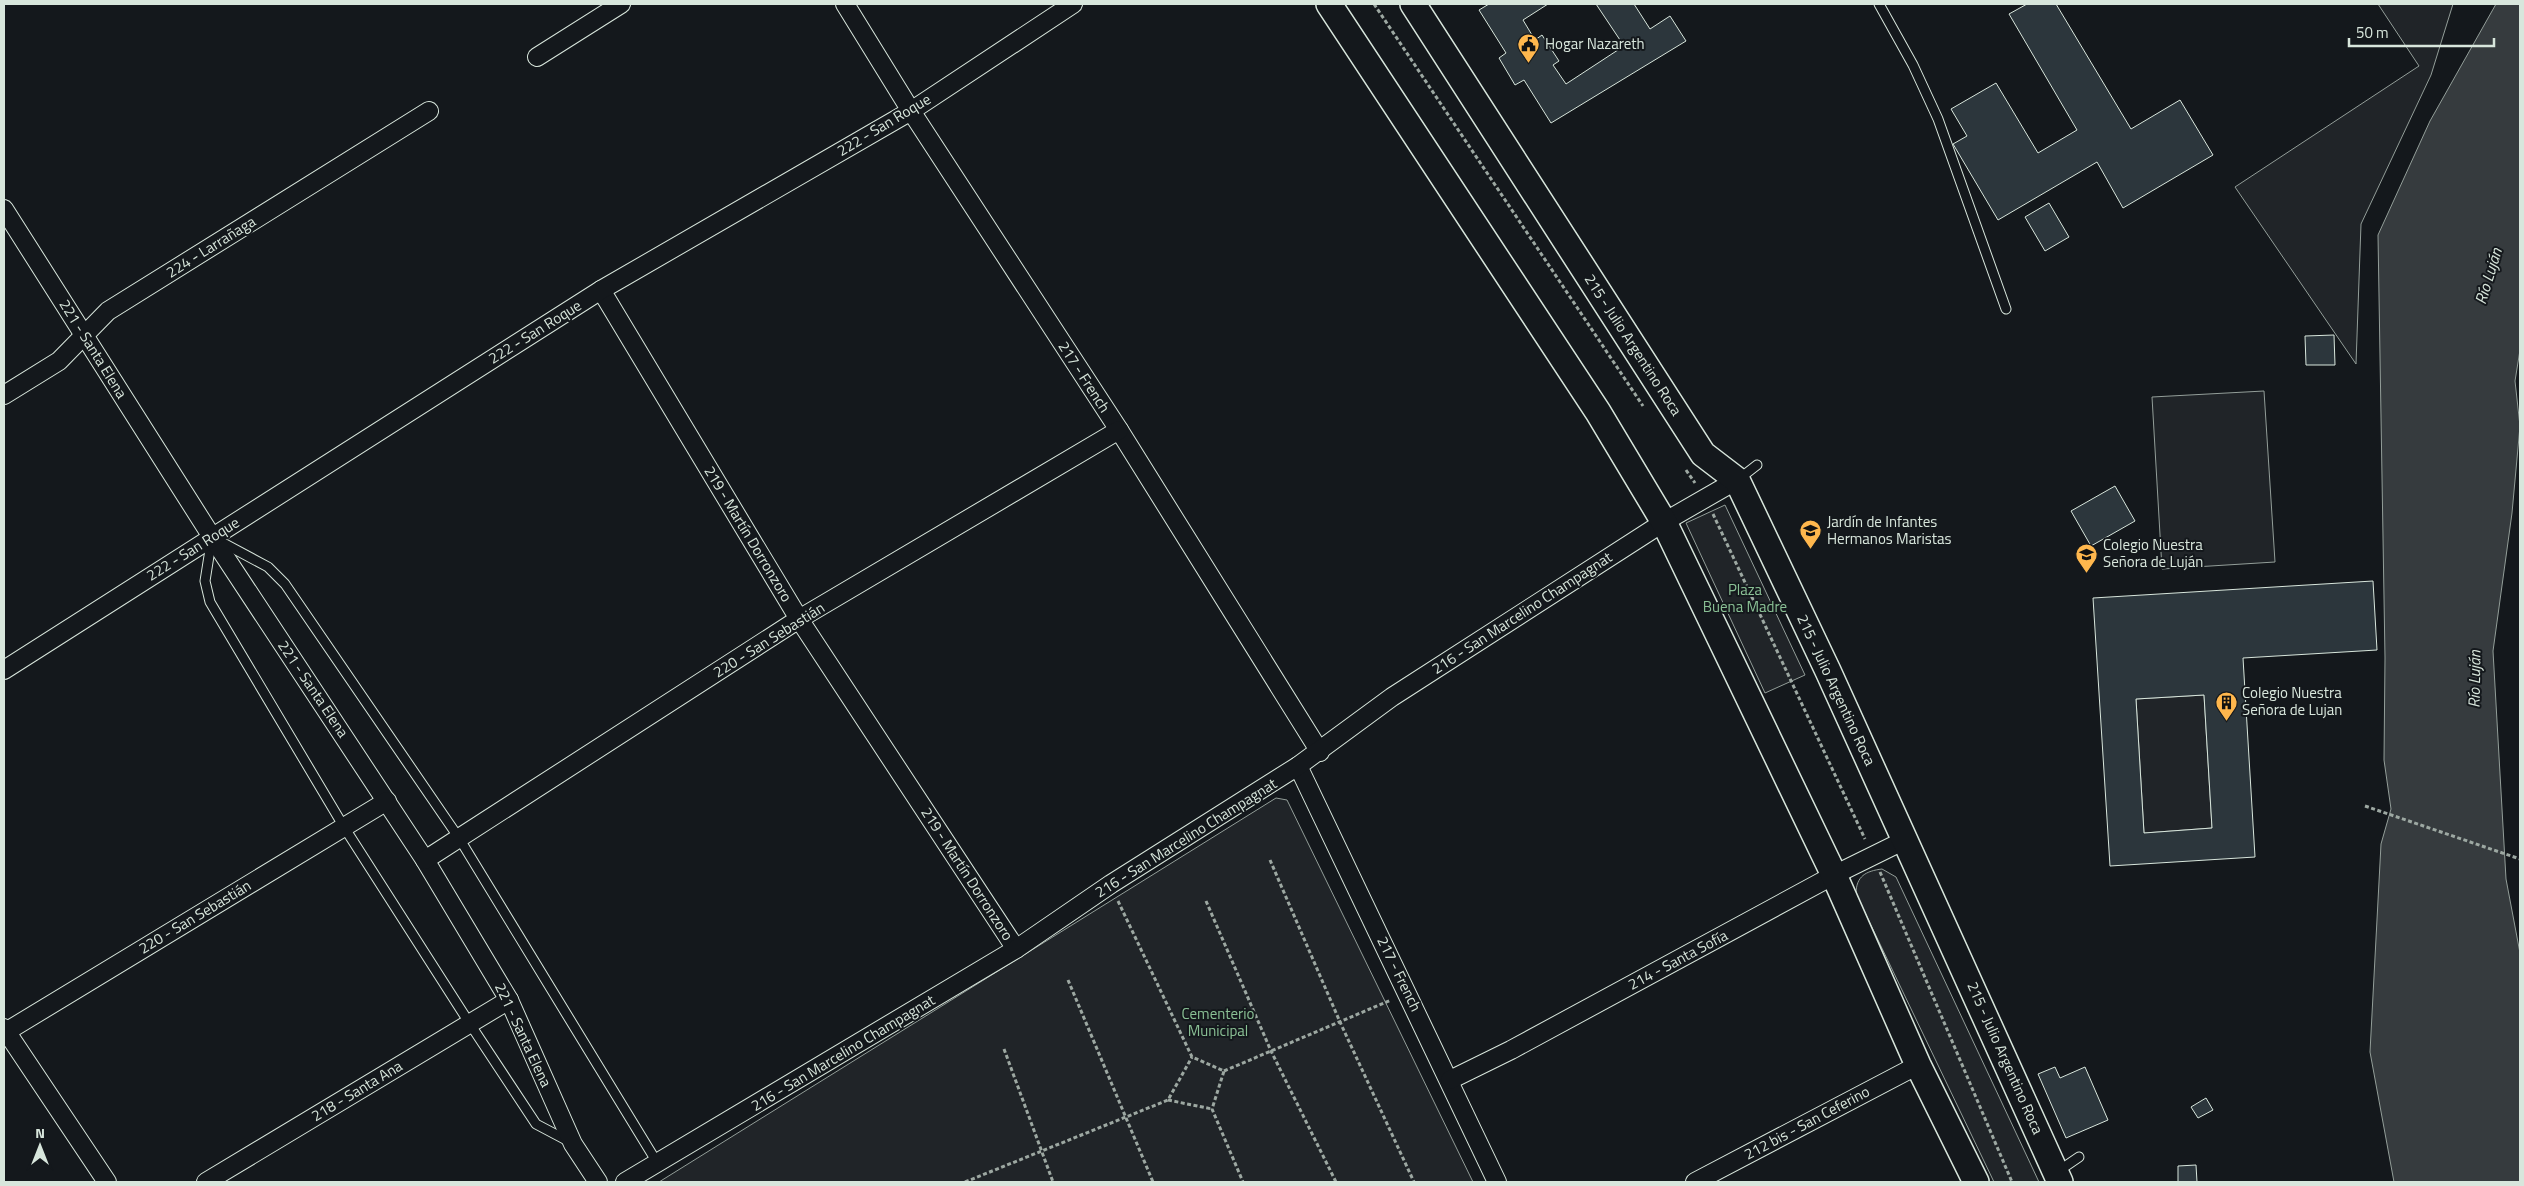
<svg xmlns="http://www.w3.org/2000/svg" width="2524" height="1186" viewBox="0 0 2524 1186" font-family="'Titillium Web',sans-serif">
<rect width="100%" height="100%" fill="#14181c"/>
<g fill="#202428" stroke="#939e99">
<path d="M2378 4H2453L2431 75 2361 224 2356 364 2235 187 2419 66Z"/>
<path d="M2264 391 2275 562 2162 569 2152 397Z"/>
<path d="M1725 505 1805 675 1765 693 1686 523Z"/>
<path d="M2204 695 2212 828 2144 833 2136 699Z"/>
<path d="M1276 798 1287 800 1473 1182H659Z"/>
<path d="M1882 869 1896 877 2039 1182H1994L1856 894C1856 876 1866 871 1882 869Z"/>
</g>
<path fill="#363b3e" stroke="#939e99" d="M2496 4H2520V350L2515 381 2520 426 2512 513 2493 651 2506 879 2520 953V1182H2394L2370 1052 2381 844 2391 809 2384 760 2385 658 2378 235 2430 121Z"/>
<g fill="#2c363c" stroke="#d8e6dc" fill-rule="evenodd">
<path d="M1489 4H1548L1523 20 1535 40 1542 35 1559 61 1553 65 1566 84 1624 46 1596 4H1634L1650 29 1670 16 1686 41 1551 123 1524 80 1515 85 1499 58 1506 53 1479 10Z"/>
<path d="M2027 4H2056L2131 129 2180 100 2213 155 2123 208 2097 162 1998 220 1953 144 1967 136 1951 109 1996 83 2038 153 2077 130 2009 14Z"/>
<path d="M2049 203 2069 237 2045 251 2025 217Z"/>
<path d="M2334 335 2335 365H2306L2305 336Z"/>
<path d="M2115 486 2135 521 2091 546 2071 511Z"/>
<path d="M2373 581 2377 650 2243 658 2255 857 2110 866 2093 598ZM2204 695 2212 828 2144 833 2136 699Z"/>
<path d="M2055 1067 2060 1078 2085 1067 2108 1120 2066 1138 2038 1074Z"/>
<path d="M2206 1098 2213 1110 2198 1118 2191 1107Z"/>
<path d="M2196 1165 2197 1182H2178V1166Z"/>
</g>
<g fill="none" stroke-linecap="round" stroke-linejoin="round">
<defs>
<g id="lane">
<path d="M1879 4 1913 65 1938 119 2006 309"/>
<path d="M1739 479 1757 465"/>
<path d="M570 1142 536 1124 470 1024 344 827 210 602 205 581 212 537 268 567 285 584 459 838 658 1164"/>
<path d="M2057 1172 2079 1157"/>
</g>
<g id="street">
<path d="M845 4 911 111 1119 430 1320 752"/>
<path d="M537 57 621 4"/>
<path d="M4 209 212 537 425 860 509 1000 573 1144 598 1182"/>
<path d="M601 290 799 619 1016 949"/>
<path d="M4 395 59 361 108 311 429 111"/>
<path d="M4 670 601 290 911 111 1073 4"/>
<path d="M1298 766 1497 1182"/>
<path d="M425 860 799 619 1119 430"/>
<path d="M4 1028 107 1182"/>
<path d="M4 1033 387 801"/>
<path d="M1450 1080 1511 1050 1834 875 1905 840"/>
<path d="M206 1182 509 1000"/>
<path d="M625 1182 1016 949 1111 884 1298 766 1392 697 1664 522 1737 480"/>
<path d="M1695 1182 1918 1065"/>
</g>
<g id="secondary">
<path d="M1329 4 1598 412 1664 522 1834 875 1918 1065 1976 1182"/>
<path d="M1413 4 1703 454 1737 480 1828 671 2060 1182"/>
</g>
</defs>
<use href="#lane" stroke="#d8e6dc" stroke-width="11"/>
<use href="#street" stroke="#d8e6dc" stroke-width="20"/>
<use href="#secondary" stroke="#d8e6dc" stroke-width="28"/>
<g stroke="#9da8a2" stroke-width="3" stroke-dasharray="4 2.5" stroke-linecap="butt">
<path d="M1374 4 1643 406"/>
<path d="M1686 470 1695 483"/>
<path d="M1713 514 1865 839"/>
<path d="M2365 806 2520 859"/>
<path d="M1270 860 1340 1022 1414 1182"/>
<path d="M1880 872 2012 1182"/>
<path d="M1118 901 1192 1057 1224 1071 1212 1109 1243 1182"/>
<path d="M1206 901 1271 1051 1336 1182"/>
<path d="M1068 980 1153 1182"/>
<path d="M1004 1049 1053 1182"/>
<path d="M1224 1071 1391 1000"/>
<path d="M1168 1100 1212 1109"/>
<path d="M965 1182 1168 1100 1192 1057"/>
</g>
<use href="#lane" stroke="#14181c" stroke-width="9"/>
<use href="#street" stroke="#14181c" stroke-width="18"/>
<use href="#secondary" stroke="#14181c" stroke-width="25"/>
</g>
<defs>
<symbol id="civic-pin" viewBox="-11 -11 22 30"><path d="M0 17L-7.5 6A9.5 9.5 0 1 1 7.5 6Z" fill="#ffb74d" stroke="#14181c"/><path d="M-.6-6.5H3V-4.5H.6V-3L4-1V1h2V6H-6V1h2V-1L-.6-3ZM-1.2 2.5V6h2.4V2.5Z" fill="#111"/></symbol>
<symbol id="school-pin" viewBox="-11 -11 22 30"><path d="M0 17L-7.5 6A9.5 9.5 0 1 1 7.5 6Z" fill="#ffb74d" stroke="#14181c"/><path d="M0-5L7-2L0 1L-7-2ZM-4 1L0 2.5L4 1V4Q0 6-4 4Z" fill="#111"/></symbol>
<symbol id="building-pin" viewBox="-11 -11 22 30"><path d="M0 17L-7.5 6A9.5 9.5 0 1 1 7.5 6Z" fill="#ffb74d" stroke="#14181c"/><path d="M-4-6H4V6H1V3H-1V6H-4ZM-2.5-4.3h1.7v1.8h-1.7ZM.8-4.3h1.7v1.8H.8ZM-2.5-1h1.7V.8h-1.7ZM.8-1h1.7V.8H.8Z" fill="#111"/></symbol>
</defs>
<g fill-rule="evenodd">
<use href="#civic-pin" x="1516" y="32" width="25" height="34"/>
<use href="#school-pin" x="1798" y="518" width="25" height="34"/>
<use href="#school-pin" x="2074" y="542" width="25" height="34"/>
<use href="#building-pin" x="2214" y="690" width="25" height="34"/>
</g>
<g text-anchor="middle" stroke-width="4" stroke-linejoin="round" paint-order="stroke">
<g font-size="15" fill="#d8e6dc" stroke="#14181c" text-anchor="start">
<text x="1545" y="49">Hogar Nazareth</text>
<text x="1827" y="527">Jardín de Infantes<tspan x="1827" dy="17">Hermanos Maristas</tspan></text>
<text x="2103" y="550">Colegio Nuestra<tspan x="2103" dy="17">Señora de Luján</tspan></text>
<text x="2242" y="698">Colegio Nuestra<tspan x="2242" dy="17">Señora de Lujan</tspan></text>
</g>
<g font-size="15" fill="#d8e6dc" stroke="#14181c">
<text transform="translate(884 125) rotate(-31)" y="5">222 - San Roque</text>
<text transform="translate(211 247) rotate(-32)" y="5">224 - Larrañaga</text>
<text transform="translate(535 332) rotate(-32)" y="5">222 - San Roque</text>
<text transform="translate(1633 345) rotate(57)" y="5">215 - Julio Argentino Roca</text>
<text transform="translate(93 349) rotate(58)" y="5">221 - Santa Elena</text>
<text transform="translate(1084 377) rotate(57)" y="5">217 - French</text>
<text transform="translate(748 534) rotate(59)" y="5">219 - Martín Dorronzoro</text>
<text transform="translate(193 549) rotate(-32)" y="5">222 - San Roque</text>
<text transform="translate(1522 613) rotate(-33)" y="5">216 - San Marcelino Champagnat</text>
<text transform="translate(769 640) rotate(-32)" y="5">220 - San Sebastián</text>
<text transform="translate(313 689) rotate(56)" y="5">221 - Santa Elena</text>
<text transform="translate(1836 690) rotate(65)" y="5">215 - Julio Argentino Roca</text>
<text transform="translate(1186 838) rotate(-32)" y="5">216 - San Marcelino Champagnat</text>
<text transform="translate(967 874) rotate(57)" y="5">219 - Martín Dorronzoro</text>
<text transform="translate(195 917) rotate(-31)" y="5">220 - San Sebastián</text>
<text transform="translate(1678 960) rotate(-28)" y="5">214 - Santa Sofía</text>
<text transform="translate(1399 974) rotate(64)" y="5">217 - French</text>
<text transform="translate(523 1035) rotate(65)" y="5">221 - Santa Elena</text>
<text transform="translate(843 1053) rotate(-31)" y="5">216 - San Marcelino Champagnat</text>
<text transform="translate(2005 1058) rotate(66)" y="5">215 - Julio Argentino Roca</text>
<text transform="translate(357 1091) rotate(-31)" y="5">218 - Santa Ana</text>
<text transform="translate(1807 1123) rotate(-28)" y="5">212 bis - San Ceferino</text>
</g>
<g font-size="15" fill="#8ac095" stroke="#14181c">
<text x="1745" y="595">Plaza<tspan x="1745" dy="17">Buena Madre</tspan></text>
<text x="1218" y="1019">Cementerio<tspan x="1218" dy="17">Municipal</tspan></text>
</g>
<g font-size="16" font-style="italic" fill="#d8e6dc" stroke="#14181c">
<text transform="translate(2488 276) rotate(-73)" y="6">Río Luján</text>
<text transform="translate(2474 679) rotate(-89)" y="6">Río Luján</text>
</g>
</g>
<rect width="2524" height="1186" fill="none" stroke="#d8e6dc" stroke-width="10"/>
<g transform="translate(40 1146)" stroke="#14181c" stroke-width="4" paint-order="stroke">
<path d="M0-4L9 19L0 12L-9 19Z" fill="#d8e6dc"/>
<text y="-8" font-size="14" font-weight="bold" text-anchor="middle" fill="#d8e6dc">N</text>
</g>
<path d="M2349 38v8h145v-8" fill="none" stroke="#d8e6dc" stroke-width="2.5"/>
<text x="2356" y="38" font-size="15" fill="#d8e6dc" stroke="#14181c" stroke-width="4" paint-order="stroke">50 m</text>
</svg>
